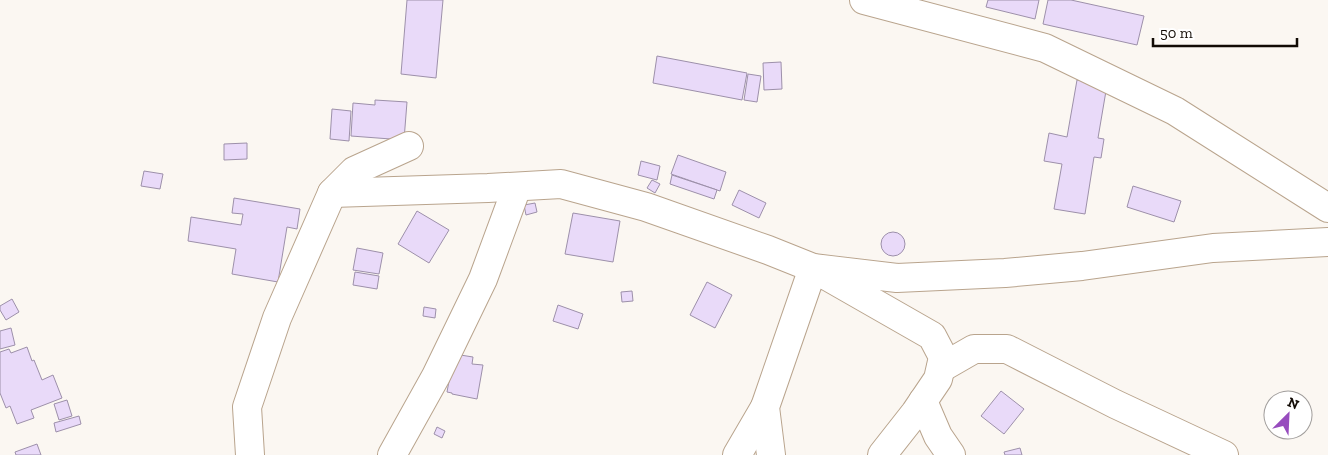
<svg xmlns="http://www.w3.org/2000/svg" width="1328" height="455" viewBox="0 0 1328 455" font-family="'Zilla Slab',serif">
<rect width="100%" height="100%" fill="#fbf7f2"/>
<g fill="#e9daf9" stroke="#9d90aa">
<path d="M407 0H443L436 78 401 74Z"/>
<path d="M988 0H1039L1035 19 986 7Z"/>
<path d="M1048 0H1071L1144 16 1137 45 1043 24Z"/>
<path d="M657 56 747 73 742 100 653 83Z"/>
<path d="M781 62 782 89 764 90 763 63Z"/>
<path d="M748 74 761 76 757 102 744 100Z"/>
<path d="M1077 80 1107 85 1098 138 1104 139 1101 158 1094 157 1085 214 1054 209 1062 164 1044 161 1049 133 1067 137Z"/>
<path d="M375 100 407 102 404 140 351 136 353 103 375 105Z"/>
<path d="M332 109 351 111 349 141 330 139Z"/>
<path d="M247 143V159L224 160V144Z"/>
<path d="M678 155 726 172 720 191 671 174Z"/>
<path d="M641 161 660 166 657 180 638 175Z"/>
<path d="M144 171 163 174 160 189 141 186Z"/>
<path d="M672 175 717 190 714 199 670 184Z"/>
<path d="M652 180 660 184 655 193 647 188Z"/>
<path d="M1133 186 1181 201 1174 222 1127 207Z"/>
<path d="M739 190 766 203 759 218 732 205Z"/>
<path d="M234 198 300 209 297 229 287 227 278 282 232 274 236 249 188 241 191 217 241 225 243 214 232 213Z"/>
<path d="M535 203 537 212 526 215 524 205Z"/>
<path d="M417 211 449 230 429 263 398 244Z"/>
<path d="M573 213 620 221 613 262 565 254Z"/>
<circle cx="893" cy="244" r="12"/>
<path d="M357 248 383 253 379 274 353 270Z"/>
<path d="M355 272 379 276 377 289 353 285Z"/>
<path d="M707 282 732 295 715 328 690 315Z"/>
<path d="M632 291 633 301 622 302 621 292Z"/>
<path d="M12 299 19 312 6 320 0 310V306Z"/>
<path d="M558 305 583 314 578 329 553 321Z"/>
<path d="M424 307 436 309 435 318 423 316Z"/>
<path d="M11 328 15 345 0 349V331Z"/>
<path d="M27 347 32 361 34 360 42 380 53 375 62 398 31 410 34 418 17 424 10 406 6 408 0 393V352L9 349 11 353Z"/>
<path d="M454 354 473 357 472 364 483 365 477 399 452 394V393L447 392Z"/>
<path d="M1001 391 1024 409 1004 434 981 416Z"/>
<path d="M67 400 72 416 59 420 54 404Z"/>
<path d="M79 416 81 424 56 432 54 423Z"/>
<path d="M437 427 445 431 442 438 434 434Z"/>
<path d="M37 444 41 455H16L15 452Z"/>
<path d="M1020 448 1022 455H1005L1004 452Z"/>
</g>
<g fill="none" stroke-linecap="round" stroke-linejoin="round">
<defs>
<g id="minor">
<path d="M864 0 1045 48 1175 111 1328 208"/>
<path d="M332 193 488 188 561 184 646 207 768 250 813 268 897 278 1005 273 1082 266 1213 248 1328 242"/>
<path d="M941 368 974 349H1007L1115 404 1224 455"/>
<path d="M923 401 938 436 951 455"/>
<path d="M250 455 247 407 277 318 332 193 354 171 409 146"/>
<path d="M392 455 436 376 483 279 517 187"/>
<path d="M737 455 765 407"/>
<path d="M771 455 765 407 813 268 932 336 943 357 938 379 915 413 882 455"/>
</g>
</defs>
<use href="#minor" stroke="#b9a48d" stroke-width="30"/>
<use href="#minor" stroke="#fff" stroke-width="28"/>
</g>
<g transform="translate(1288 415) rotate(24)"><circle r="24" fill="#ffffff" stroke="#a09d9b"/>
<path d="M0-4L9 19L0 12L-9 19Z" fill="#974cbe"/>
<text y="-8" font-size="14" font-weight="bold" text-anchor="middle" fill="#110a04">N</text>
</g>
<path d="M1153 38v8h144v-8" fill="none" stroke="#110a04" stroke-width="2.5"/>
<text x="1160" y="38" font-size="15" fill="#110a04" stroke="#ffffff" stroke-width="4" paint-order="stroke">50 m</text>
</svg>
